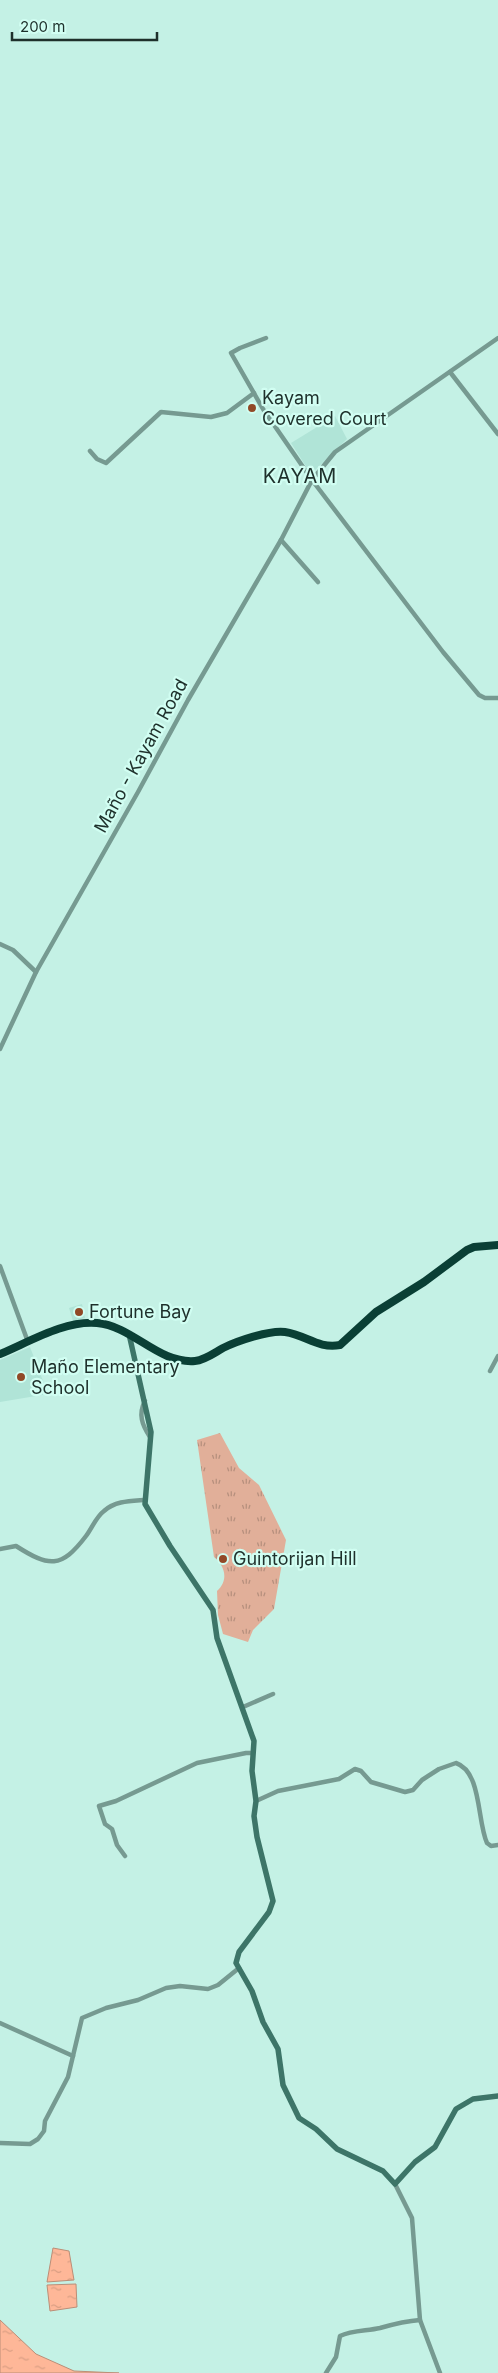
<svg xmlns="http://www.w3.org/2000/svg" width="498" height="2373" viewBox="0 0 498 2373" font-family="Inter,sans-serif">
<defs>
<pattern id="grass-tufts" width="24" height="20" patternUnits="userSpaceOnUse" patternTransform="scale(1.25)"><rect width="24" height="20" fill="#e1af99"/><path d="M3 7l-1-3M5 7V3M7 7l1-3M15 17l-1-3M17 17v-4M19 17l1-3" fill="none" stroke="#b68f7d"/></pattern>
<pattern id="water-ripples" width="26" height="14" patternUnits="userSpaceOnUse" patternTransform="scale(1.25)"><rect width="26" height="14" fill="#feb798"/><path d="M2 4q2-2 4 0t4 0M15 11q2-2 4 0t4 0" fill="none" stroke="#d99e83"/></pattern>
</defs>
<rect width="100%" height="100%" fill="#c4f1e5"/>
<g fill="#b0e4d7">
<path d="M335 416 347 439 311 474 291 443Z"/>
<path d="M82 1304 85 1318 73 1321 69 1308Z"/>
<path d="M30 1347 48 1394 0 1402V1360Z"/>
</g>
<path fill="url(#grass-tufts)" d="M220 1433 239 1468 259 1485 286 1540 274 1609 253 1630 248 1642 223 1634 218 1615 217 1591C229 1580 225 1566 214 1557L197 1440Z"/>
<g fill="url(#water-ripples)" stroke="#bb8e77">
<path d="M53 2248 69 2251 74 2280 47 2282Z"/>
<path d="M76 2284 77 2307 50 2311 47 2285Z"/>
<path d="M0 2320 36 2354 74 2371 119 2373H0Z"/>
</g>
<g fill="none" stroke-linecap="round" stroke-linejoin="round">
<g stroke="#769a91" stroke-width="4.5">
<path d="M266 338 240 348 231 353 263 409 312 480 443 652 479 695 485 698H498"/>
<path d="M450 372 498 434"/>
<path d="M90 451 97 459 106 463 161 412 211 417 227 413 254 393"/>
<path d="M281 540 318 582"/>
<path d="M0 944 13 950 36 972"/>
<path d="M0 1049 36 972 138 792 188 700 281 540 312 480 335 452 498 338"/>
<path d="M0 1266 28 1342"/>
<path d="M490 1371 498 1356"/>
<path d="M145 1401C138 1414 142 1425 150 1437"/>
<path d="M0 1549 16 1546C49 1567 61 1569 86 1536 92 1528 96 1517 104 1511 115 1501 130 1501 144 1500"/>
<path d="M243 1707 273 1694"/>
<path d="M256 1801 278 1791 339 1779 355 1769 361 1771 371 1782 405 1792 413 1790 422 1780 439 1769 456 1763C482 1772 477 1822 487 1843L491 1846 498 1845"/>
<path d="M125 1856 117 1845 112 1829 105 1824 99 1806 116 1801 197 1763 246 1753H253"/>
<path d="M0 2023 73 2056"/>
<path d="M0 2143 30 2144 38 2139 44 2131 45 2121 68 2077 82 2018 106 2008 138 2000 166 1988 180 1986 208 1989 218 1985 239 1968"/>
<path d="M395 2184 412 2218 420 2320 440 2373"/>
<path d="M326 2373 336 2357 340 2336C352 2330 367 2331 380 2328 394 2324 406 2321 420 2320"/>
</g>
<path stroke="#3d7568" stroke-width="5.5" d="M129 1334 151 1432 145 1504 170 1546 213 1610 217 1638 254 1741 252 1771 256 1801 254 1816 257 1837 273 1901 269 1912 239 1952 236 1963 252 1991 263 2022 278 2049 283 2085 299 2118 316 2129 337 2149 383 2171 395 2184 415 2162 435 2147 456 2109 473 2099 498 2096"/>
<path stroke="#0a3f35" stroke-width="8" d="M0 1354C29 1342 65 1320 97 1323 133 1326 158 1364 195 1361 205 1360 214 1353 223 1348 237 1341 269 1330 285 1332 306 1335 318 1349 340 1345L376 1312 424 1282 467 1250 474 1247 498 1245"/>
</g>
<g fill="#914927" stroke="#d1fef2" stroke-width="2">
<circle cx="252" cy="408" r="5"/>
<circle cx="79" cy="1312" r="5"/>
<circle cx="21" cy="1377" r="5"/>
<circle cx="223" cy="1559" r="5"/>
</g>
<g text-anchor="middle" stroke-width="4.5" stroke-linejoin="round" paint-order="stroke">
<g font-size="18" fill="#1e302b" stroke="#d1fef2" text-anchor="start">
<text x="262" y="404">Kayam<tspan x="262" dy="21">Covered Court</tspan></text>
<text x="89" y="1318">Fortune Bay</text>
<text x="31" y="1373">Maño Elementary<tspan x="31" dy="21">School</tspan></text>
<text x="233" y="1565">Guintorijan Hill</text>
</g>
<g font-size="18" fill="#1e302b" stroke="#d1fef2">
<text transform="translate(141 756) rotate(-61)" y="6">Maño - Kayam Road</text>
</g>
<g font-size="20" letter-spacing="1" fill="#1e302b" stroke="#d1fef2">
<text x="300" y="483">KAYAM</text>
</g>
</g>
<path d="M12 32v8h145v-8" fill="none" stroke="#1e302b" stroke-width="2.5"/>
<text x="20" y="32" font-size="15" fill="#1e302b" stroke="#d1fef2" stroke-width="4" paint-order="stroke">200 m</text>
</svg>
